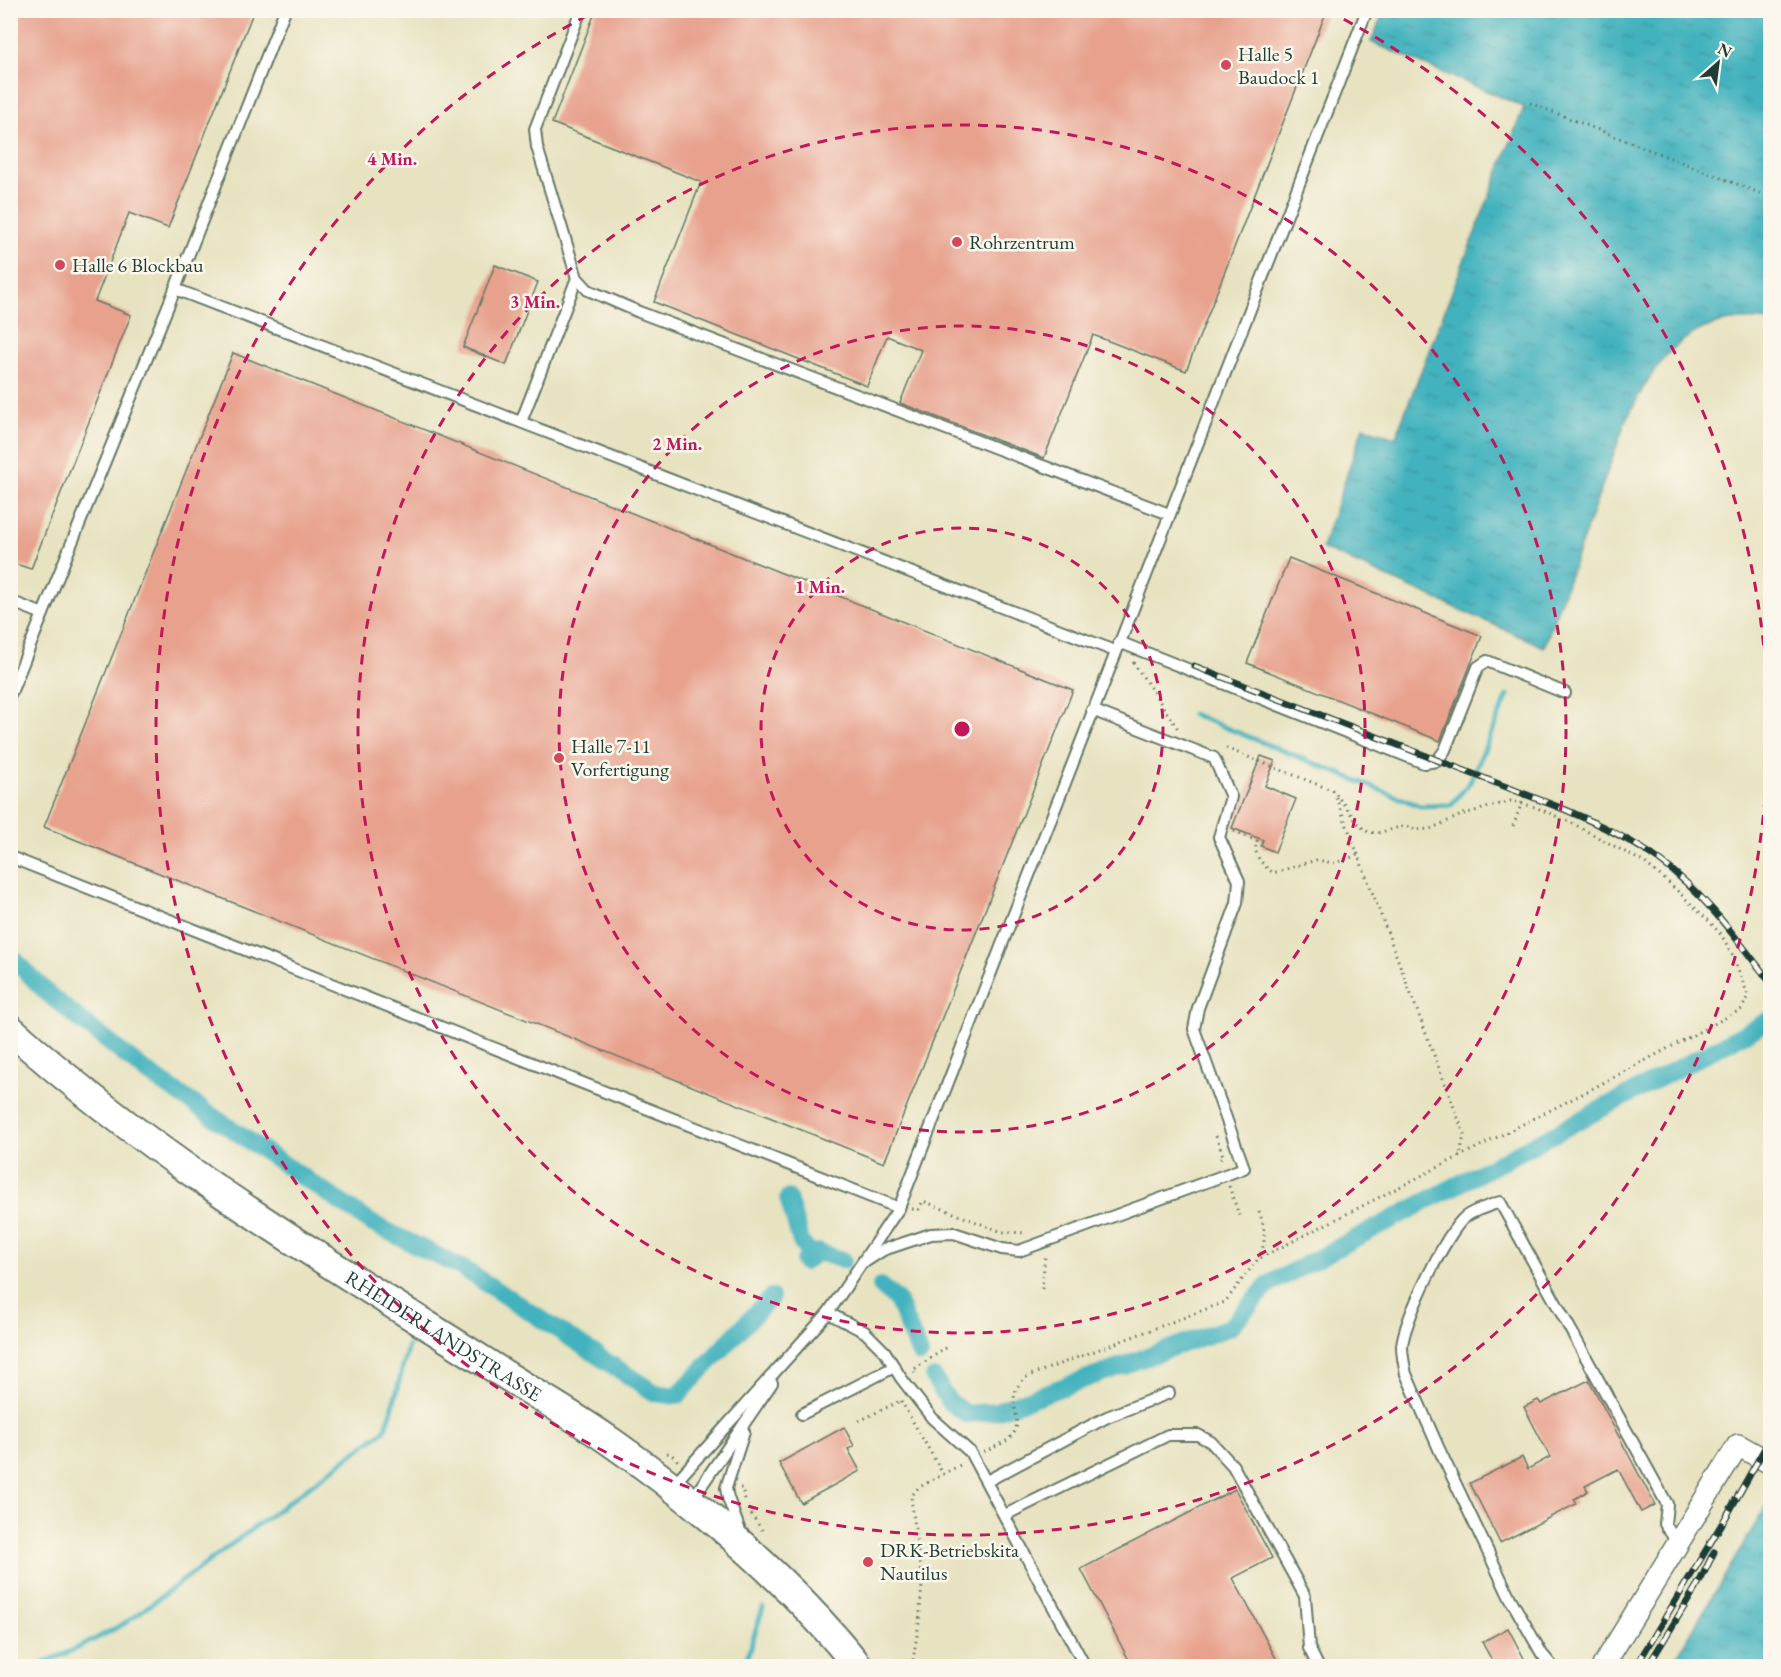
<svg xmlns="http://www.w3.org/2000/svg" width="1781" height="1677" viewBox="0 0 1781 1677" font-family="'EB Garamond',serif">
<defs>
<pattern id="water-ripples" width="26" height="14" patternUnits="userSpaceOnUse" patternTransform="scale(1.5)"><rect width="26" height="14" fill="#43b2be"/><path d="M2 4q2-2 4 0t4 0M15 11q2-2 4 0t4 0" fill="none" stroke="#37929b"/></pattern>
</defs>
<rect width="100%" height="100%" fill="#fbf7ec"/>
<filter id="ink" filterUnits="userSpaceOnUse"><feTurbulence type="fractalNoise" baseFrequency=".0167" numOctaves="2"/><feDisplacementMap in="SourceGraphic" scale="12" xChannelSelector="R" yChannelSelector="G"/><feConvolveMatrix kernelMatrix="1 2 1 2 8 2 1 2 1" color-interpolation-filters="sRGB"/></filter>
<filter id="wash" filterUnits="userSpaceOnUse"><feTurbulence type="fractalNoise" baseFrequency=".008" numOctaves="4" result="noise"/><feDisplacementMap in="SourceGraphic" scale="24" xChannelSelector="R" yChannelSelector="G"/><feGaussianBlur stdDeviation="1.35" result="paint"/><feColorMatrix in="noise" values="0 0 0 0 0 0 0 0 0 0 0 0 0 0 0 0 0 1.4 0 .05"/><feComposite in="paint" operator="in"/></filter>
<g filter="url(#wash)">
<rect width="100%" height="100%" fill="#e7e2c0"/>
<g fill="url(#water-ripples)" stroke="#317879" stroke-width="1.5">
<path d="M1384 11H1770V321C1690 311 1656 357 1625 423L1544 647 1322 548 1363 427 1395 438 1524 107 1371 42Z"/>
<path d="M1770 1500V1666H1671Z"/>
</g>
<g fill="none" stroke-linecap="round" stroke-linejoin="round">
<g stroke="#43b2be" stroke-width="5">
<path d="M1192 714 1420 806 1451 805 1470 782 1508 695"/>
<path d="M38 1666 86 1644 127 1622 385 1430 392 1410 408 1346"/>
<path d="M744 1666 763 1608"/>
</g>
<g stroke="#43b2be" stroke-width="18">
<path d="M10 955 49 995 145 1071 373 1224 464 1269 655 1393 677 1396 771 1297"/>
<path d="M788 1198 801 1242 811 1257"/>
<path d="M804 1262 818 1252 843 1260"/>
<path d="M881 1286 897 1300 920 1354"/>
<path d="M934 1378 949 1402 967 1414 996 1411 1230 1327 1269 1284 1770 1020"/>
</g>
</g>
<g id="blocks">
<g fill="#e7a18d">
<path d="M10 10H254L168 228 129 213 95 301 131 315 31 569 10 562Z"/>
<path d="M596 10H1327L1186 371 1093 335 1044 458 900 403 921 350 887 336 867 386 654 302 701 182 552 123Z"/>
<path d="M495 265 538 282 506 365 463 347Z"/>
<path d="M233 353 1073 690 884 1163 44 827Z"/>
<path d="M1289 558 1482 636 1440 741 1247 663Z"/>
<path d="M1261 756 1275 761 1265 786 1296 799 1275 852 1261 846 1263 840 1232 828Z"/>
<path d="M1589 1380 1655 1505 1641 1512 1618 1469 1585 1486 1588 1491 1574 1499 1576 1504 1500 1543 1470 1483 1522 1457 1528 1469 1550 1457 1524 1407 1538 1400 1541 1404Z"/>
<path d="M844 1427 854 1446 848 1449 860 1471 801 1503 779 1463Z"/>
<path d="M1235 1489 1272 1558 1233 1578 1280 1666H1132L1081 1569Z"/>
<path d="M1508 1628 1528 1666H1495L1482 1642Z"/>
</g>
</g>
</g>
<g filter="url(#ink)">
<use href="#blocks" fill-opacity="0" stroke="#657765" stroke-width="1.5"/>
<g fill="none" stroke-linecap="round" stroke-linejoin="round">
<defs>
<g id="service">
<path d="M581 10 535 129 537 147 577 278 588 290 639 312 1169 514"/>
<path d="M175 289 1115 651"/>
<path d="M521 422 577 278"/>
<path d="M10 601 43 614"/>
<path d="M1119 642 1424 763 1437 761 1445 750 1478 667 1487 661 1565 693"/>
<path d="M10 695 175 289 285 10"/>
<path d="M10 857 899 1208"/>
<path d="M866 1261 883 1250 931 1234 954 1233 1002 1249 1019 1251 1244 1168 1194 1029 1198 1008 1237 903 1239 881 1219 837 1231 797 1214 758 1092 710"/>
<path d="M828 1313 865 1332 885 1352 901 1378 932 1418 970 1452 1085 1666"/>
<path d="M802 1414 894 1367"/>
<path d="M987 1481 1107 1417 1169 1393"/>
<path d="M673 1485 828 1313 899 1208 1367 10"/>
<path d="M691 1501 772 1383"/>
<path d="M1005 1515 1168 1435H1198L1211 1442 1233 1466 1305 1596 1309 1648 1318 1666"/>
<path d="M740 1531 728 1498 726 1488 744 1432"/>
<path d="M1552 1666 1542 1654 1510 1598 1439 1449 1406 1374C1404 1365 1402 1355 1402 1346 1404 1320 1446 1233 1465 1217 1474 1210 1489 1206 1500 1202L1667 1504 1665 1524 1678 1544"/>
</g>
<path id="minor" d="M1603 1666 1738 1445 1770 1463"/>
<g id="secondary">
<path id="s1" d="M10 1029C156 1161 331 1264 496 1369 535 1394 576 1417 614 1444 699 1503 794 1585 858 1666"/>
</g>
</defs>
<use href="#service" stroke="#657765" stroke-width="14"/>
<use href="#minor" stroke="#657765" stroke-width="24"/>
<use href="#secondary" stroke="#657765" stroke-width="32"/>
<g stroke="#657765" stroke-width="3" stroke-dasharray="1.5 4.5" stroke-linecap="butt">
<path d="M1530 103 1770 197"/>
<path d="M1133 662 1178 729"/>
<path d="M1336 797 1461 1126 1464 1135 1460 1155"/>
<path d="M1513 826 1525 795"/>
<path d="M1234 831 1257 841C1252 855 1263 865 1273 873L1316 860 1335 863 1358 855"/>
<path d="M1216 1136 1223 1156 1218 1162"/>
<path d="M1229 1186 1240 1218"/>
<path d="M912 1209H919L923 1201 1002 1232 1026 1233"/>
<path d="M1259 1211C1265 1229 1267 1240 1259 1258"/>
<path d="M1042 1289 1045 1256"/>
<path d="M915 1373 913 1370 949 1346"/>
<path d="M901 1401 943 1474"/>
<path d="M859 1421 900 1401"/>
<path d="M984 1452C992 1448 1003 1444 1010 1438 1029 1419 998 1398 1028 1376L1225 1302 1258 1259 1586 1092 1742 1009 1748 995 1732 954 1722 936 1711 923 1669 883 1645 863 1572 823 1535 807 1511 801 1464 814 1430 829 1418 830 1404 826 1377 833 1368 832 1359 825 1334 791 1223 747"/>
<path d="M667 1453 671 1454 678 1461"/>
<path d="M740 1488H742L746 1503"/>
<path d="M748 1509 764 1533"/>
<path d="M912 1666 919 1623 922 1584 911 1497 918 1488 962 1464"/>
</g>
<use href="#service" stroke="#fff" stroke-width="10"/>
<use href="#minor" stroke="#fff" stroke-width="21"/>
<use href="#secondary" stroke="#fff" stroke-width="28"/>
<defs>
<g id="rail">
<path d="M1194 666 1566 810C1599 824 1630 839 1659 860 1704 893 1737 939 1770 982"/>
<path d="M1636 1666 1726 1517 1770 1439"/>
<path d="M1648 1666 1701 1579 1714 1552"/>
</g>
</defs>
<use href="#rail" stroke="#1f3d34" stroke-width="7"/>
<use href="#rail" stroke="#fbf7ec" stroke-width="4.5" stroke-dasharray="14" stroke-linecap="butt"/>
</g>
</g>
<g fill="none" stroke="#c2185b" stroke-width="3" stroke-dasharray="10 8">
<circle cx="962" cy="729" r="201"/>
<circle cx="962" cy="729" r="403"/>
<circle cx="962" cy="729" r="604"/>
<path d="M1328 11A806 806 0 1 1 596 11"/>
</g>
<g fill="#d1495b" stroke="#fbf7ec" stroke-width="2">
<circle cx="1226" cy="65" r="6"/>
<circle cx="957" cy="242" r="6"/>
<circle cx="60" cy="265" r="6"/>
<circle cx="559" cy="758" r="6"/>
<circle cx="868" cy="1562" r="6"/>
</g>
<g text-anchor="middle" stroke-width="5" stroke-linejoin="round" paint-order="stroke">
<g font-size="20" fill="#1f3d34" stroke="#fbf7ec" text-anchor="start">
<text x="1238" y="61">Halle 5<tspan x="1238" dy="23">Baudock 1</tspan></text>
<text x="969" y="249">Rohrzentrum</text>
<text x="72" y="272">Halle 6 Blockbau</text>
<text x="571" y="753">Halle 7-11<tspan x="571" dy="23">Vorfertigung</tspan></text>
<text x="880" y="1557">DRK-Betriebskita<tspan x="880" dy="23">Nautilus</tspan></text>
</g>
<g font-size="20" fill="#1f3d34" stroke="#fbf7ec">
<text dy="7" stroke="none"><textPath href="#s1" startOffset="532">RHEIDERLANDSTRASSE</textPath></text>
</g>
</g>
<circle cx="962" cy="729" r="9" fill="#c2185b" stroke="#fbf7ec" stroke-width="3"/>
<g font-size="18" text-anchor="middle" font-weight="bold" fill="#c2185b" stroke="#fbf7ec" stroke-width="5" stroke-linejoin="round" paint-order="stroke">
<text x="392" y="165">4 Min.</text>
<text x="535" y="308">3 Min.</text>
<text x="677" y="450">2 Min.</text>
<text x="820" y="593">1 Min.</text>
</g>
<rect width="1781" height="1677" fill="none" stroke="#fbf7ec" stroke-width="36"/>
<g transform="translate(1718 63) rotate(28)" stroke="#fbf7ec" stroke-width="4.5" paint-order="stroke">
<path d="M0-4.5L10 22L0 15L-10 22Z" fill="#1f3d34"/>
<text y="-9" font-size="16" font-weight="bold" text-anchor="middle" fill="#1f3d34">N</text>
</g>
</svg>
